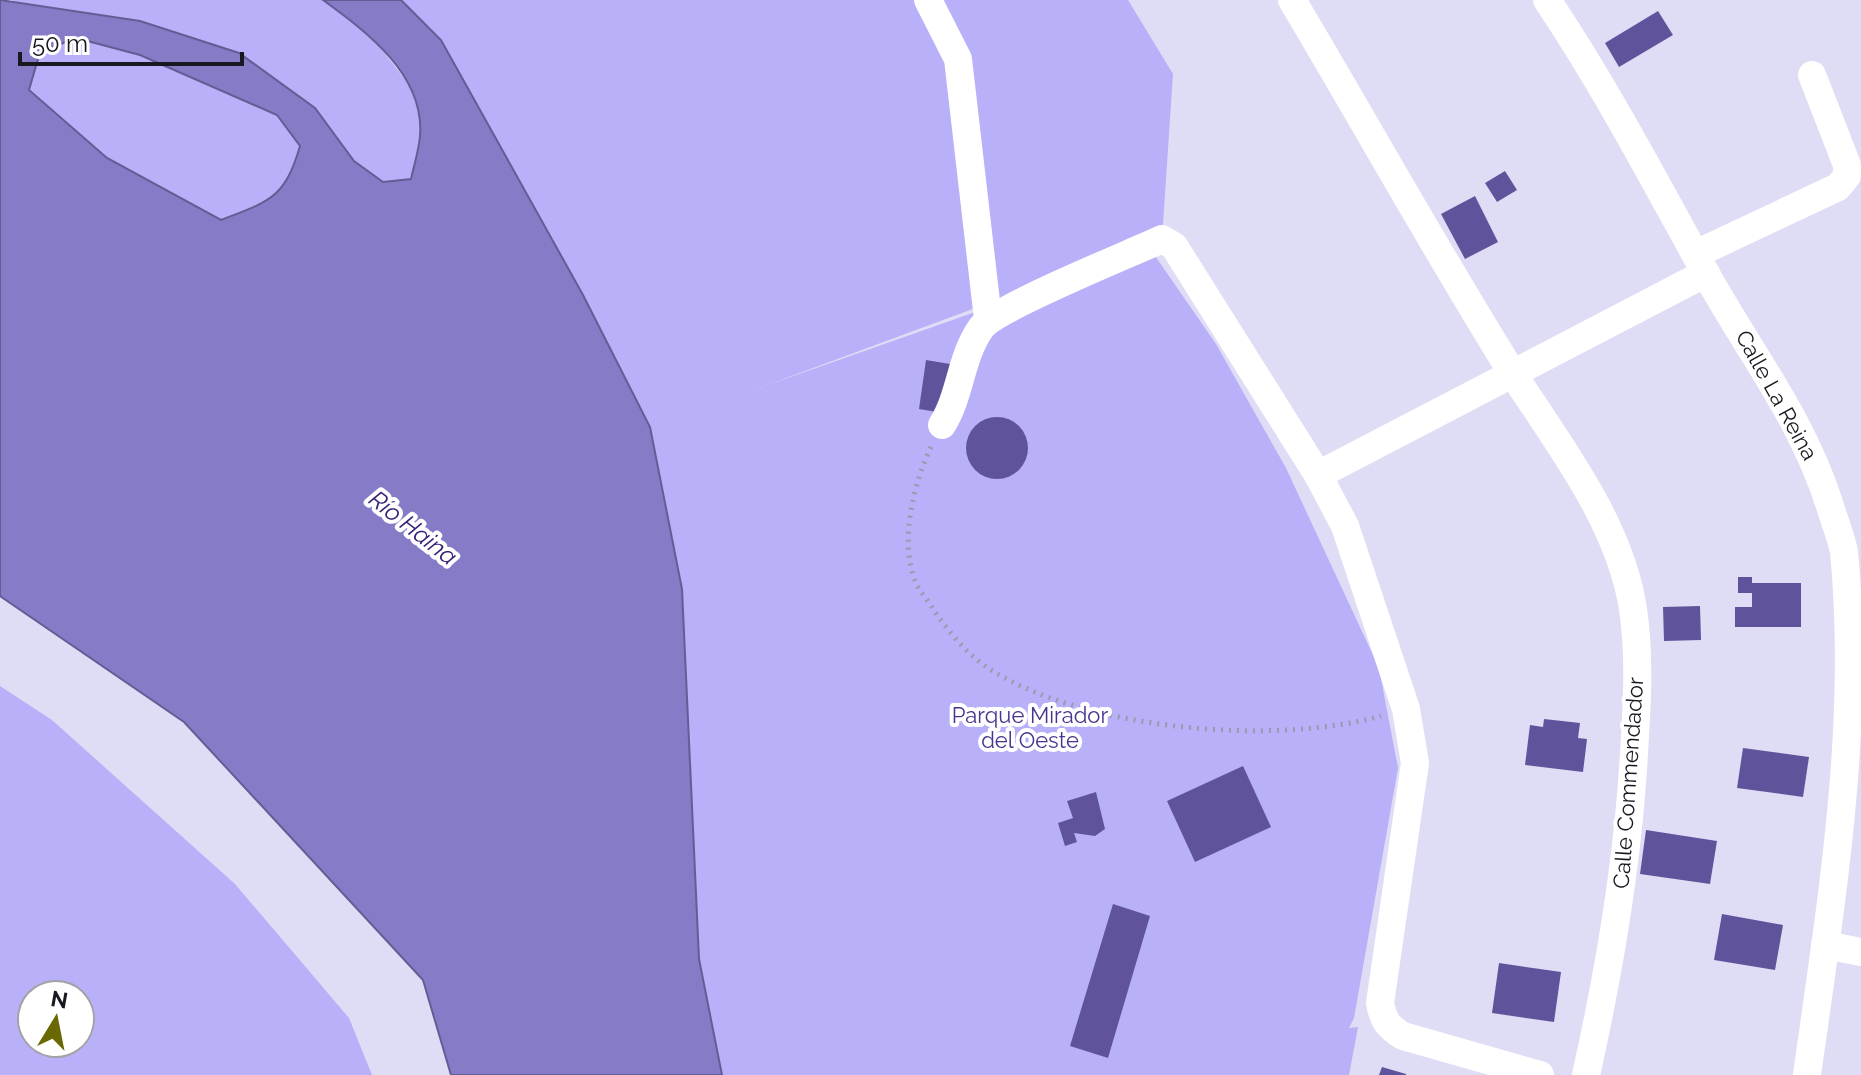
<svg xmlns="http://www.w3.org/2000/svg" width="1861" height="1075" viewBox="0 0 1861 1075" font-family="Raleway,sans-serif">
<rect width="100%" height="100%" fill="#dfddf5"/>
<g fill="#b8b0f8" fill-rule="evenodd">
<path d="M11 0H323L371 35 416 94 421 135 411 179 383 182 354 161 315 108Z"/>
<path d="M390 0H1128L1173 74 1162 239 751 391 1151 250 1216 344 1286 468 1379 668 1398 768 1354 1018 1349 1028 1358 1027 1349 1075H722L699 959 682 589Z"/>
<path d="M76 38 140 55 277 115 300 146C283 201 273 200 221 220L107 158 29 90 40 52Z"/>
<path d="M0 686 52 720 235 884 349 1018 372 1075H0ZM32 995H80V1043H32Z"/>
</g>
<path fill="#857bc7" stroke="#645d95" stroke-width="2" fill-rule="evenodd" d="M0 0 140 21 239 53 315 108 354 161 383 182 411 179C414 165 419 150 420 136 425 75 367 32 323 0H401L441 40 583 295 650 427 682 589 699 959 722 1075H451L423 980 184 722 0 596ZM76 38 140 55 277 115 300 146C285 198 270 201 221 220L107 158 29 90 40 52Z"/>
<g fill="#5f549c">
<path d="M1658 11 1673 35 1619 67 1605 43Z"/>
<path d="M1505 171 1517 190 1497 202 1485 183Z"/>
<path d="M1475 196 1498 242 1465 259 1441 214Z"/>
<path d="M926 360 950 364 943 413 919 409Z"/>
<circle cx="997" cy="448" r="31"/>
<path d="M1738 577H1752V583H1801V627H1735V607H1752V593H1738Z"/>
<path d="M1700 606 1701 640 1664 641 1663 607Z"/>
<path d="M1544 719 1580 723 1578 738 1587 739 1583 772 1525 765 1530 725 1543 727Z"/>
<path d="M1743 748 1809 757 1803 797 1737 788Z"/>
<path d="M1243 766 1271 827 1195 862 1167 801Z"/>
<path d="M1096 792 1105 829 1095 836 1074 833 1077 842 1065 846 1058 823 1073 818 1067 801Z"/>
<path d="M1646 830 1717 841 1710 884 1640 874Z"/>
<path d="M1113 904 1150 916 1108 1058 1070 1046Z"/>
<path d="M1722 914 1783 925 1775 970 1714 960Z"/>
<path d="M1499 963 1561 972 1554 1022 1492 1013Z"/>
<path d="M1382 1067 1406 1074V1075H1379Z"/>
</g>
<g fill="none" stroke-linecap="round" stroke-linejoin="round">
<path stroke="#9b9aac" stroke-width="5" stroke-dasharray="2 6" stroke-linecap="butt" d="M931 447C913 484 899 544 916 583 920 592 928 600 933 609 949 632 967 655 991 670 1087 730 1274 746 1381 716"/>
<g stroke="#fff" stroke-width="28">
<path d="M928 0 958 59 988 319"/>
<path d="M1292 0C1366 124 1436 251 1513 374 1559 445 1620 523 1633 609 1640 657 1637 705 1634 753 1628 862 1610 968 1586 1075"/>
<path d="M1547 0C1606 88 1654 180 1705 272 1749 352 1802 417 1830 506 1834 520 1841 536 1844 552 1861 726 1831 903 1807 1075"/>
<path d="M1696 254 1838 187 1847 176V165L1812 75"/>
<path d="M942 425C961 395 960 358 981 328 995 308 1130 254 1162 239L1174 246 1318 475 1345 526 1406 709 1415 763 1380 1003C1383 1020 1388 1027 1403 1036L1540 1075"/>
<path d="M1318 475 1706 273"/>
<path d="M1825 945 1861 952"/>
</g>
</g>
<g text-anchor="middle" stroke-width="8" stroke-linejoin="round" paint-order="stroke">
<g font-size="22" fill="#181820" stroke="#fff">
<text transform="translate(1777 395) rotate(61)" y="8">Calle La Reina</text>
<text transform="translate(1628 783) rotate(-86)" y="8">Calle Commendador</text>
</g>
<g font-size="22" fill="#48348e" stroke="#fff">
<text x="1030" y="723">Parque Mirador<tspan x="1030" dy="25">del Oeste</tspan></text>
</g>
<g font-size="24" font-style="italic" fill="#382079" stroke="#fff">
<text transform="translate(413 528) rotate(38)" y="8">Río Haina</text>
</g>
</g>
<g transform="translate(56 1019) rotate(10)"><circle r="38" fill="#ffffff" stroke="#a3a3a6" stroke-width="2"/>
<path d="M0-6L14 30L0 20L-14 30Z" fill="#6a6803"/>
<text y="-12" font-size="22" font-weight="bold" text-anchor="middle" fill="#181820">N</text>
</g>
<path d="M20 52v12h222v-12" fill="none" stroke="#181820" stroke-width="4"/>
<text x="32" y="52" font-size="24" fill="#181820" stroke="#ffffff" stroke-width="6" paint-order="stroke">50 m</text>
</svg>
